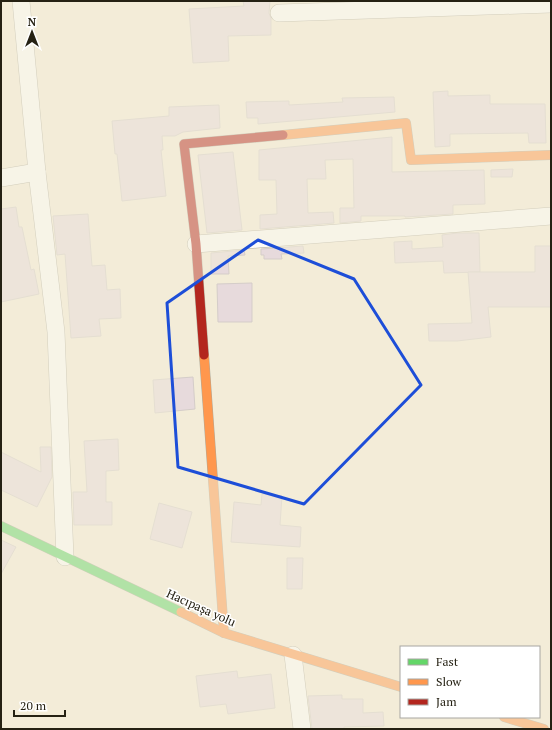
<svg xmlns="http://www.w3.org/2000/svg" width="552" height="730" viewBox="0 0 552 730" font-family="'PT Serif',serif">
<rect width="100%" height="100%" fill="#f3ecd8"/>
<g fill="#e7dadc" stroke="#d5cdc9">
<path d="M243 1H270L269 13 271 18V35L228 36 229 61 193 63 189 9 244 6Z"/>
<path d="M448 91V96L490 95V104H545L546 143H529L528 133 450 134V146L435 147 433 92Z"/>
<path d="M394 97 395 112 258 124V118H247L246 102 289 101V105L343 102 342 98Z"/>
<path d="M219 105 220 128 183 132 175 136H162L163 150H161L166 196 122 201 117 154H115L112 121 169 116V107Z"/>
<path d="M392 137V172L484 170 485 204 453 205V214L405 217V216H361V221L340 223V208H354L353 159 325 160 326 179H307L308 213 333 212 334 223 260 229V215L277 214 276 180H259V150Z"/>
<path d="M233 152 242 230 207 233 198 155Z"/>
<path d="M513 169 512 177H491V170Z"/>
<path d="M16 207 19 227H22L31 270 34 269 39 294 1 302V209Z"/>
<path d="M88 214 92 266 105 265 107 290 120 289 121 318 99 319 101 336 71 338 65 254 57 255 53 216Z"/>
<path d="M457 233H479L480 272 444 273 443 261 395 263 394 242 412 241V249L443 247 442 235Z"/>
<path d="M303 246 304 253 281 254 282 259H264V255H261V249Z"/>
<path d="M535 246H551V307H488L491 337 457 341H429L428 324 472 323 468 272H535Z"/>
<path d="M244 250 245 255 228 256 229 274H211V253Z"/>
<path d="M252 283V322H218L217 284Z"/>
<path d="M193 377 195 409 155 413 153 380Z"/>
<path d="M118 439 119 470 106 471V502H112V525H74L73 492H87L84 441Z"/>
<path d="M40 447H51L52 477 37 507 1 490V452L41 472Z"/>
<path d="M262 494 282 496 280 525 301 527 300 547 231 542 234 502 261 505Z"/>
<path d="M159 503 192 512 182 548 150 539Z"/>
<path d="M1 540 16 547 1 574Z"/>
<path d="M287 558H303L302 589H287Z"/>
<path d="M237 671 238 678 271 674 275 708 228 714 226 704 200 707 196 676Z"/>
<path d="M342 695V699H363V713L383 712 384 726 344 727V729H312L308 696Z"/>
</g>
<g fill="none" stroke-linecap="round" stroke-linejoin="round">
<defs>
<g id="street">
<path d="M21 1 37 172 56 332 65 557"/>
<path d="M279 13 551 4"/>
<path d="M1 178 37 172"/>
<path d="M196 244 551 216"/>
<path d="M293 655 302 729"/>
</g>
<path id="fast" d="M1 526 181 612"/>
<g id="slow">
<path d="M283 135 406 123 411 160 551 155"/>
<path d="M204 355 224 633"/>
<path d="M181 612 224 633 401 687"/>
<path d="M504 717 544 729"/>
</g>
<path id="jam" d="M204 355 196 244 184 144 283 135"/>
</defs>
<use href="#street" stroke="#aea999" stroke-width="18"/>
<use href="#fast" stroke="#aea999" stroke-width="10"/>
<use href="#slow" stroke="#aea999" stroke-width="10"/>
<use href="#jam" stroke="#aea999" stroke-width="10"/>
<use href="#street" stroke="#fdfcf9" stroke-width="17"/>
<use href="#fast" stroke="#63d668" stroke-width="9"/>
<use href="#slow" stroke="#ff974d" stroke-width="9"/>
<use href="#jam" stroke="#b3261e" stroke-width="9"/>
</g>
<path d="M0 0H552V730H0ZM258 240 354 279 421 385 304 504 178 467 167 303Z" fill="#f3ecd8" fill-opacity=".55" fill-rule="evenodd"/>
<path fill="none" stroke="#1d4ed8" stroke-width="3" stroke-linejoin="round" d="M258 240 354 279 421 385 304 504 178 467 167 303Z"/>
<g text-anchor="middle" stroke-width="3" stroke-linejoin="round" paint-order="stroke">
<g font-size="12" fill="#252113" stroke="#fff">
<text transform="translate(201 608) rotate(24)" y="4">Hacıpaşa yolu</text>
</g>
</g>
<rect width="552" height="730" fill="none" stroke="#252113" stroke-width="4"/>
<rect x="400" y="646" width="140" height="72" fill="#ffffff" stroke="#a8a6a1"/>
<rect x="408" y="659" width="20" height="6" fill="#63d668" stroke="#a8a6a1"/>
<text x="436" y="666" font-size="12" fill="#252113">Fast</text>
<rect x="408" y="679" width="20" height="6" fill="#ff974d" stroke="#a8a6a1"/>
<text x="436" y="686" font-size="12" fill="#252113">Slow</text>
<rect x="408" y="699" width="20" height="6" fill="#b3261e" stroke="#a8a6a1"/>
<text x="436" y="706" font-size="12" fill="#252113">Jam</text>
<g transform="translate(32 32)" stroke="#ffffff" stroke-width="3" paint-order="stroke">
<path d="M0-3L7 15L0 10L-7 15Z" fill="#252113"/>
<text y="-6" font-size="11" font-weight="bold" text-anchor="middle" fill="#252113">N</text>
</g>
<path d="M14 710v6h51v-6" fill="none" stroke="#252113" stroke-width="2"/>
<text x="20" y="710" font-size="12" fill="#252113" stroke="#ffffff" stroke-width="3" paint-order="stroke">20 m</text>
</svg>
